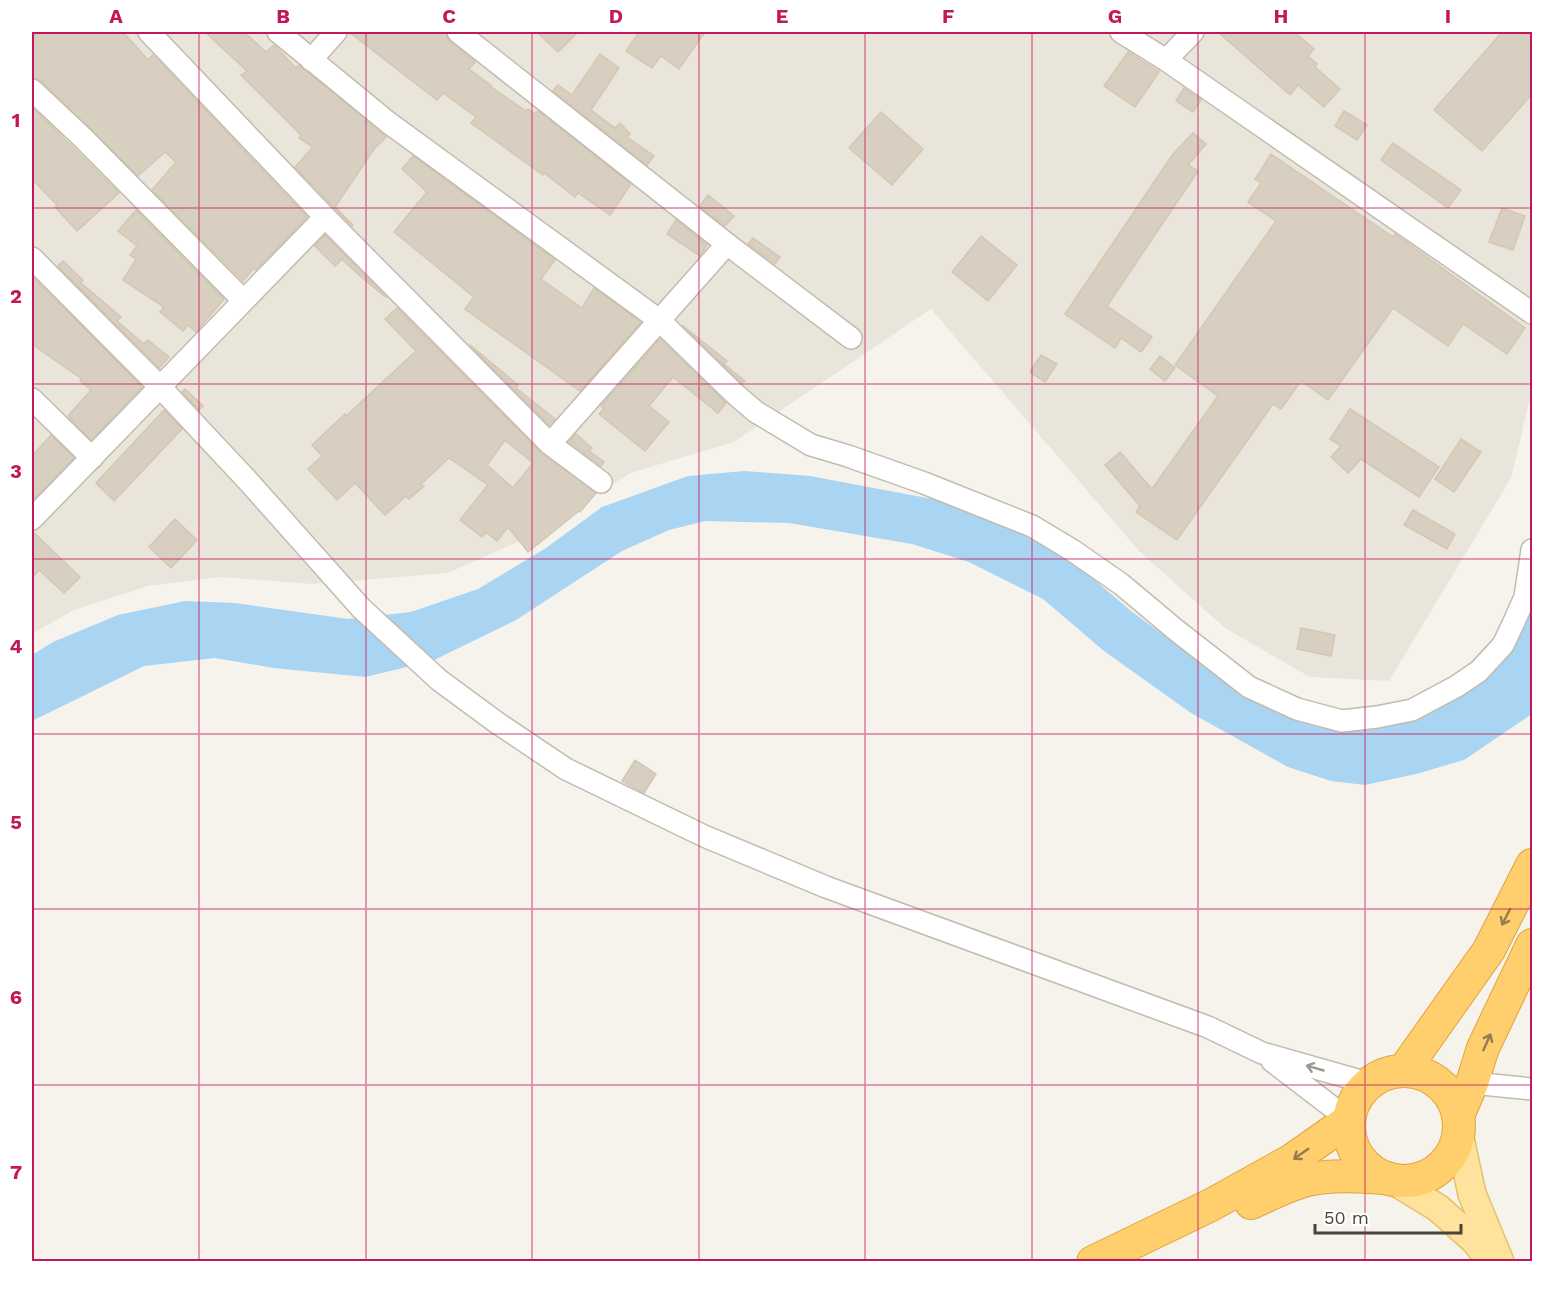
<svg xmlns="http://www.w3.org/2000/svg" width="1564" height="1293" viewBox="0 0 1564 1293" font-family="'Work Sans',sans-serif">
<rect width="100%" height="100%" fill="#f6f3ec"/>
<path fill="#eae5da" d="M32 32H1532V390L1511 478 1389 681 1310 677 1225 628 1139 551 931 309 734 442 630 473 540 532 448 573 312 584 220 577 148 586 74 610 32 634Z"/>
<path fill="#a9d4f2" d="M744 471 810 476 943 501 1004 524 1077 565 1131 611 1211 670 1268 704 1335 731 1375 727 1424 713 1523 626 1532 607V714L1464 760 1416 774 1365 785 1331 781 1288 767 1191 713 1104 651 1043 599 969 562 912 544 789 523 705 521 669 530 622 551 516 620 432 661 365 677 274 668 215 658 144 666 32 721V655L53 642 118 615 185 601 235 603 348 619 411 612 478 589 546 548 602 507 688 476Z"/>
<g fill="#d8cfc1" stroke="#d3c7b4" stroke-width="1.5" fill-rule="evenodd">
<path d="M32 32H123L148 60 153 55 307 217 256 270 254 268 243 281 152 190 176 162 165 152 138 176 41 81 32 78Z"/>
<path d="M205 32H244L266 52 274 45 296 68 299 65 386 137 374 149 335 207 353 225 352 226 295 167 313 147 299 138 301 135 241 75 247 71Z"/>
<path d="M349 32H445L450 42 475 62 469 69 492 86 491 87 526 111 528 109 535 114 538 111 631 184 610 215 578 193 575 197 544 173 543 175 471 123 476 117 443 93 437 100Z"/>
<path d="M537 32H578L558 52Z"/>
<path d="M639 32H705L679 69 661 56 652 68 626 51Z"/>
<path d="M1218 32H1294L1314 49 1308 56 1317 64 1315 67 1340 89 1324 107 1298 85 1290 95Z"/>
<path d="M1502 32H1533V93L1482 151 1434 110Z"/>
<path d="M1128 52 1159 72 1135 107 1104 86Z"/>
<path d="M600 54 619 68 591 110 615 128 620 123 630 134 627 137 654 156 647 165 553 91 558 85 572 95Z"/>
<path d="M1184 88 1201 100 1193 112 1176 101Z"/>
<path d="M32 107 119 193 77 231 55 207 57 205 32 179Z"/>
<path d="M1344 111 1367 125 1357 140 1335 126Z"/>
<path d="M881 112 923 149 892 185 849 148Z"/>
<path d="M1193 133 1206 144 1188 165 1198 171 1107 306 1152 337 1141 352 1121 338 1115 348 1065 314 1173 154Z"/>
<path d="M1393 143 1461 190 1448 208 1381 160Z"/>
<path d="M1271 154 1393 237 1395 234 1525 328 1507 354 1463 324 1448 346 1393 308 1328 400 1301 381 1281 409 1273 404 1177 540 1136 512 1140 506 1105 465 1120 452 1152 489 1218 396 1175 365 1276 221 1248 202 1261 183 1255 179Z"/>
<path d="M413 156 555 260 541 279 582 308 594 288 641 322 580 391 465 309 474 297 394 232 427 192 402 169Z"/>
<path d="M708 195 734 216 725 226 700 206Z"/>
<path d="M1502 208 1525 216 1513 250 1489 242Z"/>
<path d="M136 210 224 299 196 332 188 325 183 331 160 312 164 307 123 280 136 259 130 255 137 246 118 231Z"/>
<path d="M676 220 707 245 700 256 667 234Z"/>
<path d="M325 235 387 298 362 278 342 259 335 266 315 246Z"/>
<path d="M981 236 1017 265 988 301 952 272Z"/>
<path d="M753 238 780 257 775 264 748 244Z"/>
<path d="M63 261 83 280 81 283 121 317 117 321 144 344 148 340 169 357 159 368 58 266Z"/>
<path d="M32 276 142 387 91 440 68 416 91 390 80 381 82 379 32 344Z"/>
<path d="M397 308 541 453 596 493 580 512 579 511 528 552 508 527 497 541 486 532 482 537 460 520 488 485 449 458 421 484 424 486 409 499 406 496 385 515 355 483 337 500 308 469 322 456 312 445 345 414 346 416 416 351 385 319ZM505 440 533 463 513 488 487 465Z"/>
<path d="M682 325 727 361 724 364 745 381 742 383Z"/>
<path d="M660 339 726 403 718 413 673 377 649 406 669 422 645 451 599 414 604 408 601 406Z"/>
<path d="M470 345 518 385 516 388 555 419 549 425Z"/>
<path d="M1041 355 1057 364 1045 382 1030 372Z"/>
<path d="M1160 356 1175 368 1165 381 1150 369Z"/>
<path d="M185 389 203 406 199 410 182 392Z"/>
<path d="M1350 409 1439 467 1419 497 1361 459 1348 473 1331 457 1341 446 1330 439Z"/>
<path d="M164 410 182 429 114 501 96 483Z"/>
<path d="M576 434 592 448 589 451 604 462 601 466 569 442Z"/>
<path d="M51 435 74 458 32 501V456Z"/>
<path d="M1461 439 1481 452 1454 492 1435 479Z"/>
<path d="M1413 510 1455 534 1447 549 1404 525Z"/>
<path d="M175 519 197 540 171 568 149 547Z"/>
<path d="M32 531 80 577 64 593 39 570 32 578Z"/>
<path d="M1301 628 1335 635 1331 656 1297 649Z"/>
<path d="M635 760 656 774 644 793 622 781Z"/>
</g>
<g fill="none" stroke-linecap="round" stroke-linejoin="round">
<defs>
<g id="minor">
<path d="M149 32 325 217 550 444 601 482"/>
<path d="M278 32 389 123 659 320 735 394 756 412 811 445 848 456 924 483 1032 526 1072 550 1121 584 1176 630 1249 687 1297 709 1342 721 1377 717 1412 710 1457 686 1479 671 1503 645 1513 624 1525 597 1532 550"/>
<path d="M458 32 727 244 851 338"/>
<path d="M1121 32 1166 60 1532 313"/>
<path d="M311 60 336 32"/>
<path d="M1166 60 1193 32"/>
<path d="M32 90 82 137 243 300"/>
<path d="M32 258 161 388 248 481 361 608 439 680 496 722 566 769 704 836 826 887 1208 1027 1262 1053 1368 1083"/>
<path d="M32 399 92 458"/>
<path d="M550 444 727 244"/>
<path d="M32 519 325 217"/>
<path d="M1272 1061 1349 1120"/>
<path d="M1472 1083 1532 1089"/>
</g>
<g id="major">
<path d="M1459 1134 1472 1194 1500 1262"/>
<path d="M1391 1179 1438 1208 1474 1240 1492 1262"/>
</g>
<g id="highway">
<path d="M1404 1070 1489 950 1532 865"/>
<circle cx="1404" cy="1126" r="55"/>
<path d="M1458 1116 1472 1083 1483 1048 1532 945"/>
<path d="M1251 1203C1271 1194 1291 1183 1312 1179 1337 1174 1363 1177 1387 1178"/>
<path d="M1093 1262 1211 1205 1292 1160 1349 1120"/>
</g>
</defs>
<use href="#minor" stroke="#c2bbae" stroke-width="24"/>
<use href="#major" stroke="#e6c16a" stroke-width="30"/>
<use href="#highway" stroke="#e0a43c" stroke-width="34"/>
<use href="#minor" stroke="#fff" stroke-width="21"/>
<use href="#major" stroke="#ffe39c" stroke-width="27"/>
<use href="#highway" stroke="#ffcf6e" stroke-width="32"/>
</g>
<defs><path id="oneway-shaft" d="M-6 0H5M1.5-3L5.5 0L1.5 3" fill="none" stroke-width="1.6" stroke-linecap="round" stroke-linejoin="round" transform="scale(1.5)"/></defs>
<g stroke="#937c4e">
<use href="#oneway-shaft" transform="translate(1506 917) rotate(117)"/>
<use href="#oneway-shaft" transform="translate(1487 1042) rotate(-66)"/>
<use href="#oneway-shaft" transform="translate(1301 1154) rotate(145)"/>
</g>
<use stroke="#9c9892" href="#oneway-shaft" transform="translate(1315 1068) rotate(-164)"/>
<path fill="none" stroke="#c2185b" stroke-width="1.5" stroke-opacity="0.55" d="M199 32V1262M366 32V1262M532 32V1262M699 32V1262M865 32V1262M1032 32V1262M1198 32V1262M1365 32V1262M32 208H1532M32 384H1532M32 559H1532M32 734H1532M32 909H1532M32 1085H1532"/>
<rect width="1564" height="1293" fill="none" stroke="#ffffff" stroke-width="66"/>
<path d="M1315 1224v9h146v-9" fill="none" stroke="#4b4439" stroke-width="3"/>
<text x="1324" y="1224" font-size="18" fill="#4b4439" stroke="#ffffff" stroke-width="4.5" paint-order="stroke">50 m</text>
<rect x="33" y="33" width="1498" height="1227" fill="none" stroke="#c2185b" stroke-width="2"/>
<g font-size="20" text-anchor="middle" font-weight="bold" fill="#c2185b">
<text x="116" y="23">A</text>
<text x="283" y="23">B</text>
<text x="449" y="23">C</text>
<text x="616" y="23">D</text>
<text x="782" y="23">E</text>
<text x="948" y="23">F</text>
<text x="1115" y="23">G</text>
<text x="1281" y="23">H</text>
<text x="1448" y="23">I</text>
<text x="16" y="127">1</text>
<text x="16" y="303">2</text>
<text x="16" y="478">3</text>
<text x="16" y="653">4</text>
<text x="16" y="829">5</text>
<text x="16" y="1004">6</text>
<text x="16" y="1179">7</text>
</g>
</svg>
